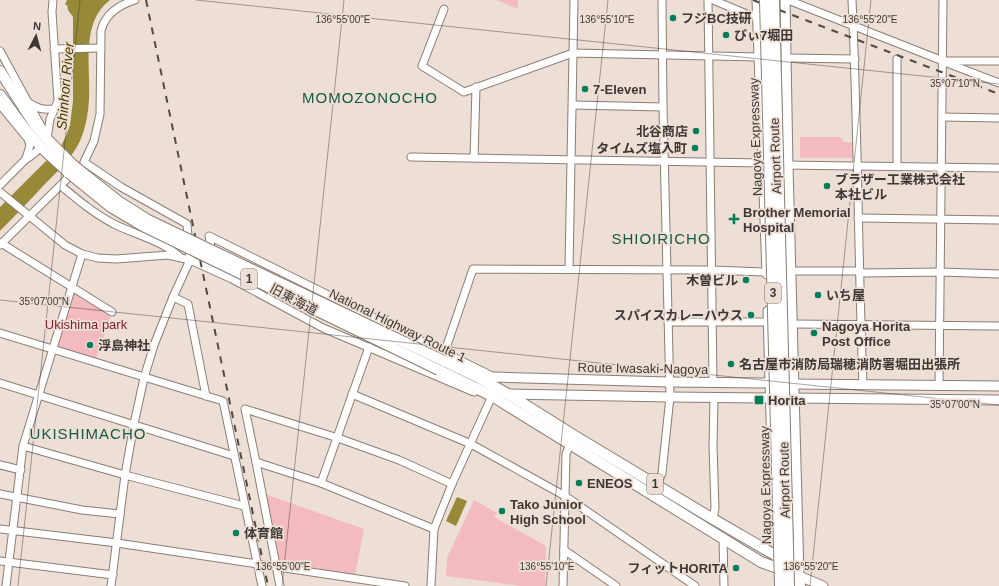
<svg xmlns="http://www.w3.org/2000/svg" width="999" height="586" viewBox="0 0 999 586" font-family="Arial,'Noto Sans JP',sans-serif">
<rect width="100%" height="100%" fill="#eddfd5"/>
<g fill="#f3bbbf">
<path d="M496 0H518V9Z"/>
<path d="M800 137H839L841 138 844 142 854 143 855 158H800Z"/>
<path d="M74 293H78L111 315 96 359 60 349 58 346Z"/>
<path d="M265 494 364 529 355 575 280 564Z"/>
<path d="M474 500 497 513 494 517 546 546 545 586H521L446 576 447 558Z"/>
</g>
<g fill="#968938">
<path d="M67 0H110C80 23 91 66 89 99 88 114 86 127 80 141 72 158 58 171 44 185 30 200 15 216 0 231V207L61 146 66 136 70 125 73 101V17L68 10 67 5H65Z"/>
<path d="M457 497 467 501 456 526 446 521Z"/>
</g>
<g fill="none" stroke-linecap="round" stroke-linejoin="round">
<defs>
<g id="minor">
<path d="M708 0 713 383"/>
<path d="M713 0 749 15H758"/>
<path d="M788 0 943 61H999"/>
<path d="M852 0C858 128 858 256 863 385"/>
<path d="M444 9 422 66 464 92 573 53 759 57"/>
<path d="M54 49 101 48"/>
<path d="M0 51 42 128"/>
<path d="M785 58 855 59"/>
<path d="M947 63 999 83"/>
<path d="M29 103C38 109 44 110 54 109"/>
<path d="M0 105 28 139 30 145 26 159"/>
<path d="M573 105 663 107"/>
<path d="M942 117 999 118"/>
<path d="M47 139 50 119 58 101 52 12 53 0"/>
<path d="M411 157 767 163"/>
<path d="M474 158 476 87"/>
<path d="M783 165 999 168"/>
<path d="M897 166V59"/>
<path d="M0 185 26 159C33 156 36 150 42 148"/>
<path d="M61 186C78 200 96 215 116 225 137 235 163 241 180 257"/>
<path d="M0 192 65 245 82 254 98 258 116 259 168 255 190 260 232 279 323 328 474 392"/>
<path d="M858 218 999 220"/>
<path d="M1 243 112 312"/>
<path d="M0 245 74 172"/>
<path d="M212 253 209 236 494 377"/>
<path d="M569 269 574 0"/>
<path d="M791 271H859L864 273 941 272 999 274"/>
<path d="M173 297 188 304 206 396"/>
<path d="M668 322H768"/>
<path d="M793 324 999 326"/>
<path d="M0 333 223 401 262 586"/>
<path d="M445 351 473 269 712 270 767 272"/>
<path d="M0 383 234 456"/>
<path d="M939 386 943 0"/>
<path d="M352 394 471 444 565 496 695 586"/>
<path d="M23 446 125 475 244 506"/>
<path d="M256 462 321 483 434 529"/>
<path d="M0 465 21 470"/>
<path d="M321 483 369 347"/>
<path d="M657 485 662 473 670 397 663 107 662 0"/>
<path d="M0 494 82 510 120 514"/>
<path d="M713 519 715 508 713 446 714 398"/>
<path d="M0 529 117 543 405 586"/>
<path d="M723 537 724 586"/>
<path d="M564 550 616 586"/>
<path d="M0 561 113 575"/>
<path d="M6 586 23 446 82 254"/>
<path d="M111 586 125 475 134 424 144 378 154 345 173 297 190 260 187 224 121 187 84 162 94 141 100 114 101 31C105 14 119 5 135 0"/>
<path d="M280 586 256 462 245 409 338 438 399 460 452 484"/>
<path d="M431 586 434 529 452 484 492 396"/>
<path d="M563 586 566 454 570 444"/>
</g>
<g id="major">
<path d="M757 0 767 274"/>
<path d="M785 0 788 166 799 576 823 586"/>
<path d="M768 311 772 452"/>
<path d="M479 378 494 377 669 382 776 383"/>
<path d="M790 384 999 386"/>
<path d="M506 394 670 397 776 398"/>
<path d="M790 398 999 400"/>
</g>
<g id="highway">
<path d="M0 71 34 124 47 139 74 166"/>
<path d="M0 95 25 129 42 148 69 173"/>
<path d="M444 361 479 378 508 394 575 436 713 519 775 555 799 576 800 586"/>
<path d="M439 370 492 396 761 562 786 571"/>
</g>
</defs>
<use href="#minor" stroke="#8a7d74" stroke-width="9"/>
<use href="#major" stroke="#8a7d74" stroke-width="11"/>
<use href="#highway" stroke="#8a7d74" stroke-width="12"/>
<use href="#minor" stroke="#fff" stroke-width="7"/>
<use href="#major" stroke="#fff" stroke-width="9"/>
<use href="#highway" stroke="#fff" stroke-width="10"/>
<g stroke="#524b46" stroke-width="2" stroke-dasharray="7 7" stroke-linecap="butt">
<path d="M146 0 268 586"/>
<path d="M753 0 999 94"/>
</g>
<defs>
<g id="highway-bridge">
<path d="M765 0 780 586"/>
<path d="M774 0 789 586"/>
<path d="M74 166 118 201 148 220 444 361"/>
<path d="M69 173 111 207 143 226 439 370"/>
</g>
</defs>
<use href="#highway-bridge" stroke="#8a7d74" stroke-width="12" stroke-linecap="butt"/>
<use href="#highway-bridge" stroke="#fff" stroke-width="10"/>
</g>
<path fill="none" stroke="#3e3834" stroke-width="1" stroke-opacity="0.45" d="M196 0 999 84M0 300 999 405M18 586 80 0M282 586 344 0M546 586 608 0M810 586 871 0"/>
<g fill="#037d5b" stroke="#eddfd5" stroke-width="1.5">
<circle cx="673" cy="18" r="4"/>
<circle cx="726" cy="35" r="4"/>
<circle cx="585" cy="89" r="4"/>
<circle cx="696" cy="131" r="4"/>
<circle cx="695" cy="148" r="4"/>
<circle cx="827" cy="186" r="4"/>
<path d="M732 213h4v4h4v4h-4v4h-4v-4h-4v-4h4z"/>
<circle cx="746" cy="280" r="4"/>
<circle cx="818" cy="295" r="4"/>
<circle cx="751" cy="315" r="4"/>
<circle cx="814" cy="333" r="4"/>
<circle cx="90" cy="345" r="4"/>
<circle cx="731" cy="364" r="4"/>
<rect x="754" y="395" width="10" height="10" rx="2"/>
<circle cx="579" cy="483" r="4"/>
<circle cx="502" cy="511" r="4"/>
<circle cx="236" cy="533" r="4"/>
<circle cx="736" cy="568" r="4"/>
</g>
<g text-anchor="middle" stroke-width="3.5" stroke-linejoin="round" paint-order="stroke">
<g fill="#eddfd5" stroke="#726a64" stroke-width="1">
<rect x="241" y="269" width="16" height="20" rx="3"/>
<rect x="765" y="283" width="16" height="20" rx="3"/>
<rect x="647" y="474" width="16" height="20" rx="3"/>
</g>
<g font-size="12" font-weight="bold" fill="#3e3834">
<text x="249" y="283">1</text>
<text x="773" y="297">3</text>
<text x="655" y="488">1</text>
</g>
<g font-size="13" font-weight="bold" fill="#3e3834" stroke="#eddfd5" text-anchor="start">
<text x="681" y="23">フジBC技研</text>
<text x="734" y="40">びぃ7堀田</text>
<text x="593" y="94">7-Eleven</text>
<text x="688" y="136" text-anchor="end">北谷商店</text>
<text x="687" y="153" text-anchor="end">タイムズ塩入町</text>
<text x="835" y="184">ブラザー工業株式会社<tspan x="835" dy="15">本社ビル</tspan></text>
<text x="743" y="217">Brother Memorial<tspan x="743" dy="15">Hospital</tspan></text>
<text x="738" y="285" text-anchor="end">木曽ビル</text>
<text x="826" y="300">いち屋</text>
<text x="743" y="320" text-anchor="end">スパイスカレーハウス</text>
<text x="822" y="331">Nagoya Horita<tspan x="822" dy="15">Post Office</tspan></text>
<text x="98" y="350">浮島神社</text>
<text x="739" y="369">名古屋市消防局瑞穂消防署堀田出張所</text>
<text x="768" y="405">Horita</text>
<text x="587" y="488">ENEOS</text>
<text x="510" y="509">Tako Junior<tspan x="510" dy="15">High School</tspan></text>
<text x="244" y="538">体育館</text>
<text x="728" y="573" text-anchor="end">フィットHORITA</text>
</g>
<g font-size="13" fill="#3e3834" stroke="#eddfd5">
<text transform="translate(755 137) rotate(-92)" y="5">Nagoya Expressway</text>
<text transform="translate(775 156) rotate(-92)" y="5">Airport Route</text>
<text transform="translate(294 299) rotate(28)" y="5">旧東海道</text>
<text transform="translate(398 325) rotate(26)" y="5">National Highway Route 1</text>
<text transform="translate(643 368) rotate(1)" y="5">Route Iwasaki-Nagoya</text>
<text transform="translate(784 480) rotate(-91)" y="5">Airport Route</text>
<text transform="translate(765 485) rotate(-91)" y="5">Nagoya Expressway</text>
</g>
<g font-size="13" fill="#821f33" stroke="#eddfd5">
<text x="86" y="329">Ukishima park</text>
</g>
<g font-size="14" font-style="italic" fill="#4a4100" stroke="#eddfd5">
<text transform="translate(65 86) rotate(-85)" y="5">Shinhori River</text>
</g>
<g font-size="15" letter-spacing="1" fill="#135b43" stroke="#eddfd5">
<text x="370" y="103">MOMOZONOCHO</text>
<text x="661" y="244">SHIOIRICHO</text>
<text x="88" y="439">UKISHIMACHO</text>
</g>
</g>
<g font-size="10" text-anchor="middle" fill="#3e3834" stroke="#eddfd5" stroke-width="3.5" stroke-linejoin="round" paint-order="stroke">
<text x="343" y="23">136°55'00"E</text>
<text x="607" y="23">136°55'10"E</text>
<text x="870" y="23">136°55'20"E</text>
<text x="955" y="87">35°07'10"N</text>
<text x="44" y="305">35°07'00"N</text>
<text x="955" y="408">35°07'00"N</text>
<text x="283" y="570">136°55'00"E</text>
<text x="547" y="570">136°55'10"E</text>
<text x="811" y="570">136°55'20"E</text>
</g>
<g transform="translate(36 36) rotate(6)" stroke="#eddfd5" stroke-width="3" paint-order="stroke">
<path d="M0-3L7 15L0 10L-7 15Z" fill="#3e3834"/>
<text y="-6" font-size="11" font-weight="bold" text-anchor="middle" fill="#3e3834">N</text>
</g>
</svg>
